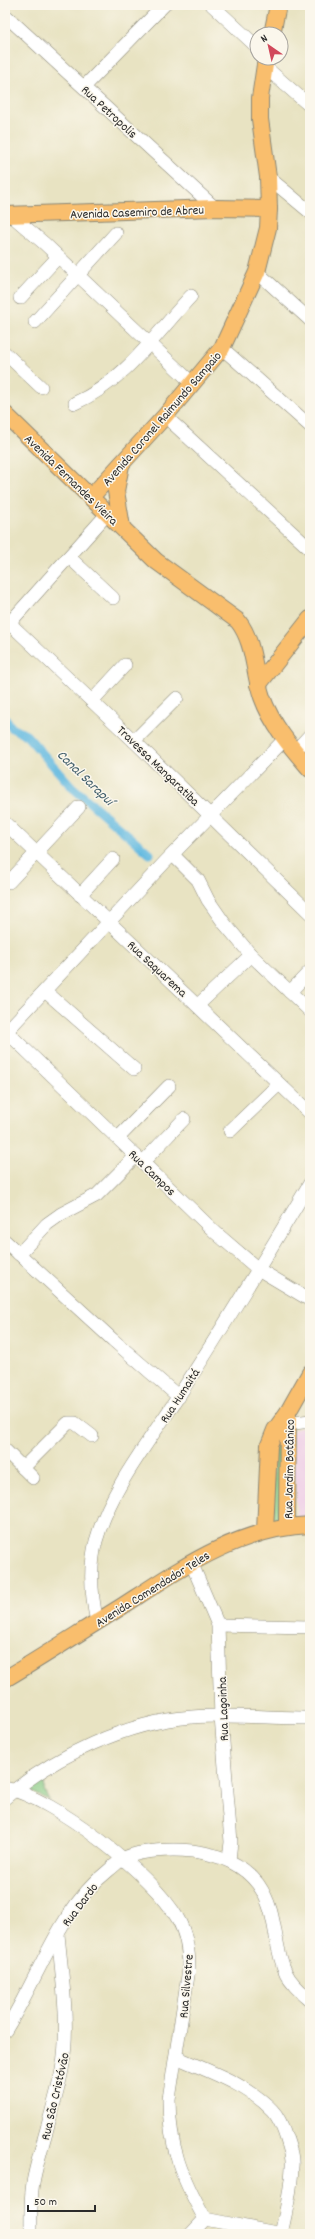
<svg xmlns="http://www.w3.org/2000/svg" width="315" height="2239" viewBox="0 0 315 2239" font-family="Dekko,sans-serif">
<rect width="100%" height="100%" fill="#fbf7ec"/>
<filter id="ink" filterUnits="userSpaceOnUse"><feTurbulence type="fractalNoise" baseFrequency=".025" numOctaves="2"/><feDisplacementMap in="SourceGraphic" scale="8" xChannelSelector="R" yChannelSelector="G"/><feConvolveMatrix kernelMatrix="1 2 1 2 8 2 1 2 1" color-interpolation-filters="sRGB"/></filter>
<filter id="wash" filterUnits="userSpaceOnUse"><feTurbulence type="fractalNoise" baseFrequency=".012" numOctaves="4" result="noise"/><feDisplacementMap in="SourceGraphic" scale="16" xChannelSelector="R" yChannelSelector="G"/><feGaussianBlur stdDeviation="0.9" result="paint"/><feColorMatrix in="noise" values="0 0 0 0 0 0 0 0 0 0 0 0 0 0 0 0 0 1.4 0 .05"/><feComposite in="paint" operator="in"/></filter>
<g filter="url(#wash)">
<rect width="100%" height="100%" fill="#e8e3c2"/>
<path fill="#efd0e7" d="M310 1425V1520H297L292 1434 293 1430Z"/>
<g fill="#87cb84" stroke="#597b58">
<path d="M281 1432 291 1514 273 1526V1442Z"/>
<path d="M45 1778 44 1790 49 1800 32 1792 31 1789Z"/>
</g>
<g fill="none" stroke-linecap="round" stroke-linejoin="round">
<path stroke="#63bae0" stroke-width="9" d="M5 719 12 728 26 735 72 787 150 854"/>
</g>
</g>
<g filter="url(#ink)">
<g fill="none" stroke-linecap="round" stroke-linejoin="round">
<defs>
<g id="minor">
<path d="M212 5 257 47"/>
<path d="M5 15 215 208"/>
<path d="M264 66 310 106"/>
<path d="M84 87 164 5"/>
<path d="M268 177 310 212"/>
<path d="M11 215 45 244 193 384"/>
<path d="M257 272 310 320"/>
<path d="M20 298 58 257"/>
<path d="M35 322 116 233"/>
<path d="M222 348 310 426"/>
<path d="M5 353 41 387"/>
<path d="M75 403C124 382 155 335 191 296"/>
<path d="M165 416 310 549"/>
<path d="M69 557 113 598"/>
<path d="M5 619 134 741 310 913"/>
<path d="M5 628 108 513"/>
<path d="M92 701 125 665"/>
<path d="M134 741 177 698"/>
<path d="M295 751 310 735"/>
<path d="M5 823 310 1113"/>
<path d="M173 855 198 880 208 900 224 923 251 955 310 1011"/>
<path d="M9 882 79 807"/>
<path d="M80 895 113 859"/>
<path d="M45 991 134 1069"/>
<path d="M290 992 310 971"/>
<path d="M198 1005 251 955"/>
<path d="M5 1030 216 1233 258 1269 310 1300"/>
<path d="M5 1033 165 862 285 739"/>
<path d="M230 1131 279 1084"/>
<path d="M118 1138 169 1086"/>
<path d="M143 1162 184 1119"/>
<path d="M5 1241 113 1340 179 1397"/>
<path d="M19 1254 47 1224 61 1214 97 1195 136 1156"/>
<path d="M279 1425 310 1421"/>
<path d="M5 1450 33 1478"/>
<path d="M23 1468 68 1423H75L92 1436"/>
<path d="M191 1562 218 1625 221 1717 231 1842 229 1860"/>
<path d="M97 1622C91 1595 89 1568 96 1541 111 1488 149 1442 178 1397 224 1327 267 1255 310 1183"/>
<path d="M218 1625 310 1627"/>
<path d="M5 1788C55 1798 153 1875 178 1919 187 1935 189 1951 189 1969L169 2099C169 2147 182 2178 205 2219"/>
<path d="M5 1798C54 1756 127 1722 192 1717 231 1714 271 1718 310 1718"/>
<path d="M5 2031C39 1978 58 1910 109 1870 114 1866 119 1861 124 1858 142 1850 172 1849 192 1851 217 1854 242 1863 258 1884 279 1914 272 1944 286 1973 291 1984 301 1992 310 2000"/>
<path d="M176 2057C208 2071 247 2084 272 2110 280 2118 284 2130 287 2140 290 2149 293 2158 292 2167 291 2190 286 2212 281 2234"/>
<path d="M31 2234C31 2214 30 2193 35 2173 43 2139 55 2105 62 2070 70 2025 62 1979 58 1934"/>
<path d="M191 2234 205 2219 282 2234"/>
</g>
<g id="major">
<path d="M272 34 278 5"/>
<path d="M5 215 215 208 269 209"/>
<path d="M5 414 156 561 238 621C255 643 253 671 262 697 272 725 291 747 310 769"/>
<path d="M121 465 116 491 122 527"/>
<path d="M91 497 165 416 222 348 257 272 268 228 269 209 268 177 260 119V98L266 58"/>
<path d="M258 685 310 619"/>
<path d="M287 1526 288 1412"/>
<path d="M265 1531 269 1445 275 1430 288 1412 310 1373"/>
<path d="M5 1679C44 1656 82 1631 121 1607 180 1569 237 1528 310 1525"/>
</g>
</defs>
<use href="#minor" stroke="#8a8776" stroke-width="14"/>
<use href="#major" stroke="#8a8776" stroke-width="18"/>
<use href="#minor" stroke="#fff" stroke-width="13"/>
<use href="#major" stroke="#f9be6d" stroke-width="16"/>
</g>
</g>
<g text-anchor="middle" stroke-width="3" stroke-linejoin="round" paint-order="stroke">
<g font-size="13" fill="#2b2b2b" stroke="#fbf7ec">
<text transform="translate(110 111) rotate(43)" y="5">Rua Petropolis</text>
<text transform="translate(137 211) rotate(-2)" y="5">Avenida Casemiro de Abreu</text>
<text transform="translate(161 418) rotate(-49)" y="5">Avenida Coronel Raimundo Sampaio</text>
<text transform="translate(72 479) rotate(44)" y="5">Avenida Fernandes Vieira</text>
<text transform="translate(159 765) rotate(44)" y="5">Travessa Mangaratiba</text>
<text transform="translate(158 968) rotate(43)" y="5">Rua Saquarema</text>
<text transform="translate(153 1172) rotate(44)" y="5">Rua Campos</text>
<text transform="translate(179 1395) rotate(-57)" y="5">Rua Humaitá</text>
<text transform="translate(288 1469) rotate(-89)" y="5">Rua Jardim Botânico</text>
<text transform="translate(152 1588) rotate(-32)" y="5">Avenida Comendador Teles</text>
<text transform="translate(222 1709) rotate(-92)" y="5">Rua Lagoinha</text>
<text transform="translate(79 1904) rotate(-53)" y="5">Rua Dardo</text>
<text transform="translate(185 1986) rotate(-85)" y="5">Rua Silvestre</text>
<text transform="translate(54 2096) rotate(-77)" y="5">Rua São Cristóvão</text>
</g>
<g font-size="14" font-style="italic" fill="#3f5d6a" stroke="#fbf7ec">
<text transform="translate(86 777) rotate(44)" y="5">Canal Sarapuí</text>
</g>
</g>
<rect width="315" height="2239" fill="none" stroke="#fbf7ec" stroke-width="20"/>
<g transform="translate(269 46) rotate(326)"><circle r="19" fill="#fbf7ec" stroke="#a8a59f"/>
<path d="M0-3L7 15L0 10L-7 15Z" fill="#d1495b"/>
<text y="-6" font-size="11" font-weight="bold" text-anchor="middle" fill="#2b2b2b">N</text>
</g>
<path d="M28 2205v6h67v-6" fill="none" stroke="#2b2b2b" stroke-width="2"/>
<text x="34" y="2205" font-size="12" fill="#2b2b2b" stroke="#fbf7ec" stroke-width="3" paint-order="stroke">50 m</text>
</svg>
